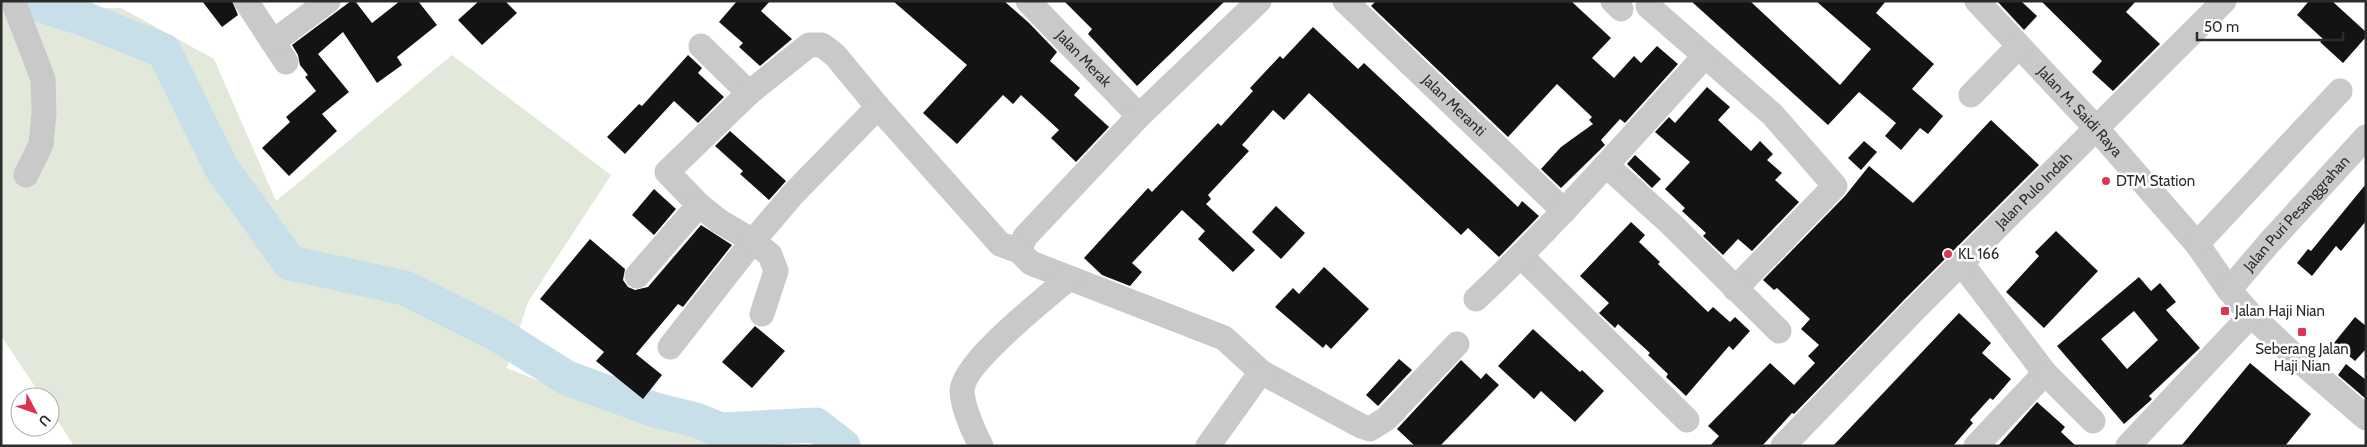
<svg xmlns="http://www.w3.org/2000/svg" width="2367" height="447" viewBox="0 0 2367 447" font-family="Cabin,sans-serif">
<rect width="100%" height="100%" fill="#fff"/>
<path fill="#e3e9da" d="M121 8 214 59 276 201 452 55 611 175 528 302 507 368 633 419 777 446H74L50 409V397H42L1 336V10Z"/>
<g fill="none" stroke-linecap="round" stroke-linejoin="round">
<path stroke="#c6dfe9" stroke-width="35" d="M29 1 82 18 164 51 221 167 290 263 405 288 497 334 567 378 655 410 696 420 721 430 816 425 843 446"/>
</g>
<g fill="#131313" fill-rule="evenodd">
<path d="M202 1H232L238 15 222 27Z"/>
<path d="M351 1H355L372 23 400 1H418L437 25 397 57 402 65 377 83 343 32 318 54 349 92 322 114 337 131 289 176 262 148 290 122 286 117 316 91 305 77 308 75 300 65 298 55 292 45Z"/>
<path d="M479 1H505L517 13 482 45 458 20Z"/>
<path d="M737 1H770L761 11 792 39 760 66 739 47 743 43 719 22Z"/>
<path d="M893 1H1004L1029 23 1057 52 1050 61 1080 88 1074 95 1109 127 1076 162 1051 138 1059 130 1021 95 1013 104 1003 95 957 144 923 113 967 65Z"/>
<path d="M1064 1H1225L1137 86 1088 34 1092 29Z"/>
<path d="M1376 1H1571L1611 38 1592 58 1614 78 1634 56 1641 63 1657 46 1678 64 1625 123 1620 119 1601 140 1605 145 1561 188 1541 169 1561 147 1593 124 1589 120 1592 117 1557 84 1508 137 1371 6Z"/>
<path d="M1691 1H1750L1840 85 1871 49 1816 1H1886L1876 13 1934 64 1912 89 1943 116 1928 134 1920 128 1901 150 1885 136 1896 123 1859 92 1828 125Z"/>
<path d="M1997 1H2021L2037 16 2024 30Z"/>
<path d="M2041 1H2136L2126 12 2160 44 2113 91 2092 72 2102 61Z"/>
<path d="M2309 1H2332L2366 32V37L2343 63 2320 42 2323 39 2297 15Z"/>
<path d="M1313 27 1358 69 1364 63 1518 207 1522 201 1539 216 1499 257 1468 228 1461 235 1309 93 1284 120 1273 110 1242 145 1249 151 1208 195 1211 199 1206 204 1255 250 1233 272 1198 239 1205 231 1182 210 1132 263 1142 272 1130 286 1102 275 1084 258 1148 188 1152 192 1218 123 1221 126 1253 91 1250 88 1280 56 1283 59Z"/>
<path d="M688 55 702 68 698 73 724 97 698 123 674 101 625 154 607 137 639 104 642 106Z"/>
<path d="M1707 87 1730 107 1718 120 1751 151 1760 141 1773 154 1767 160 1782 173 1775 180 1799 202 1752 251 1738 239 1723 255 1703 236 1706 233 1682 211 1685 208 1665 189 1690 162 1655 132 1669 117 1675 123Z"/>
<path d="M1991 120 2039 165 1904 300 1794 414 1792 413 1762 446H1710L1719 436 1708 426 1770 363 1794 385 1815 363 1808 356 1819 345 1801 329 1810 319 1777 288 1774 290 1763 280 1845 196 1869 166 1913 203Z"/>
<path d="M730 131 786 181 769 200 740 174 743 171 715 146Z"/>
<path d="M1864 141 1877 152 1861 170 1848 158Z"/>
<path d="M1635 155 1661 179 1652 188 1627 164Z"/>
<path d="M2366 184V221L2341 251 2336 246 2312 276 2297 263 2308 249 2311 251Z"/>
<path d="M654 189 676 209 654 235 632 215Z"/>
<path d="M1276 206 1305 233 1281 259 1252 232Z"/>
<path d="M1631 222 1645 235 1639 242 1660 262 1658 264 1708 312 1713 307 1730 322 1735 317 1750 331 1733 350 1729 346 1686 396 1666 377 1668 374 1648 355 1650 353 1618 324 1615 328 1599 313 1609 303 1580 276Z"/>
<path d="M701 225 732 245 683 307 678 304 636 354 662 375 643 399 596 361 604 352 540 299 590 239 625 269 623 280 628 287 635 290 648 287Z"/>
<path d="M2056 231 2098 271 2044 328 2006 292 2039 256 2035 252Z"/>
<path d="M1324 267 1369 309 1331 349 1326 344 1323 348 1275 307 1293 288 1299 294Z"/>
<path d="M2139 277 2151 291 2160 283 2176 302 2166 310 2200 348 2149 396 2152 399 2150 401 2124 424 2057 346ZM2134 311 2158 340 2127 369 2101 339Z"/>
<path d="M1959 313 1991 343 1982 353 2011 379 1993 400 1990 398 1970 420 1973 423 1953 446H1833Z"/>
<path d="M2355 317 2366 326V349L2355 361 2334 343Z"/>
<path d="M755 326 785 351 752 388 722 362Z"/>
<path d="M1533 329 1580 372 1582 370 1604 391 1575 422 1541 391 1534 399 1498 366Z"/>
<path d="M1399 359 1412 370 1378 406 1366 395Z"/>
<path d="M1461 360 1481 379 1486 373 1499 385 1440 446H1415L1397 429Z"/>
<path d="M2250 363 2311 414 2285 446H2181Z"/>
<path d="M2346 364 2366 380V399L2338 375Z"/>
<path d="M2037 402 2065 427 2061 432 2076 446H1998Z"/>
</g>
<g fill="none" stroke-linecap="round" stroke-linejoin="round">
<g stroke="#c9c9c9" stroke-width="25">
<path d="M13 1 43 79 44 113 41 144 26 175"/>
<path d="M246 1 286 62"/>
<path id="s1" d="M1028 1 1139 116"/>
<path id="s2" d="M1345 1 1564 211"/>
<path d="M1613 1 1621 9"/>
<path id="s3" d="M1977 1 2096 128 2197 244 2229 290 2251 315 2301 362 2366 418"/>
<path d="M1648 6 1772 114 1835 186 1735 289"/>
<path d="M273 42 328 1"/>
<path d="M701 46 749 93"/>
<path d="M1971 95 2019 46"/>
<path d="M1606 165 1672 225 1779 331"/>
<path d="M699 205 667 172 749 93 809 45H822L835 55 878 107"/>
<path d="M2197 244 2340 91"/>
<path d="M1019 251 1025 237 1139 116 1259 1"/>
<path d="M1521 256 1687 420"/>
<path d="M1962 264 2045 373 1976 446"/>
<path d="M637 276 699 205 719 221 753 241 670 347"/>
<path id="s4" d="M2229 290 2268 244 2366 137"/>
<path d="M1476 299C1557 223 1630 138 1705 56"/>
<path d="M762 314 776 271 770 255 753 241 794 193 878 107 1000 244 1019 251 1031 263 1224 338 1261 372 1361 426 1370 429 1386 419 1457 344"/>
<path d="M2045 373 2093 421"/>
<path d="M981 446C973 430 963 409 962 391 962 363 1046 298 1069 278"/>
<path d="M1208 446 1261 372"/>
<path id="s5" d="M1783 446 1914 310 2224 1"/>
<path d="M2128 446 2251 315"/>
</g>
</g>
<g fill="#dd3450" stroke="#fff" stroke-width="2">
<circle cx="2106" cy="181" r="5"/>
<circle cx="1948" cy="254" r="5"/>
<rect x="2220" y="306" width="10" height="10" rx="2.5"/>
<rect x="2297" y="327" width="10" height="10" rx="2.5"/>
</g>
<g text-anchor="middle" stroke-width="5" stroke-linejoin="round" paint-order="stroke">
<g font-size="15" fill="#2c2c2c" stroke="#fff">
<text dy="5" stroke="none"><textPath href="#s1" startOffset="80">Jalan Merak</textPath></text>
<text dy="5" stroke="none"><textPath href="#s2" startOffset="151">Jalan Meranti</textPath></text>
<text dy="5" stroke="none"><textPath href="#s3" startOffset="151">Jalan M. Saidi Raya</textPath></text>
<text dy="5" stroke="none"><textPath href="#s5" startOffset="358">Jalan Pulo Indah</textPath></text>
<text dy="5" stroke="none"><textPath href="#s4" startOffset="102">Jalan Puri Pesanggrahan</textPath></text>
</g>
<g font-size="15" fill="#2c2c2c" stroke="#fff" text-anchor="start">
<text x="2116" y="186">DTM Station</text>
<text x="1958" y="259">KL 166</text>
<text x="2235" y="316">Jalan Haji Nian</text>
<text x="2302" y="354" text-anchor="middle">Seberang Jalan<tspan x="2302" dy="17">Haji Nian</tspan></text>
</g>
</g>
<rect width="2367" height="447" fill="none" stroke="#2c2c2c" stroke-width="5"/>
<g transform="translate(35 412) rotate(131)"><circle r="24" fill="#ffffff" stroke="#ababab"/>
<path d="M0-4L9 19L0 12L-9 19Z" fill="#dd3450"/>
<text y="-8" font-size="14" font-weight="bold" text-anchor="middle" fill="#2c2c2c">U</text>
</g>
<path d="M2197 32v8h146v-8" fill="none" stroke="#2c2c2c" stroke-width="2.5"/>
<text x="2204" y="32" font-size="15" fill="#2c2c2c" stroke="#ffffff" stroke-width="4" paint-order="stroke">50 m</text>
</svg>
